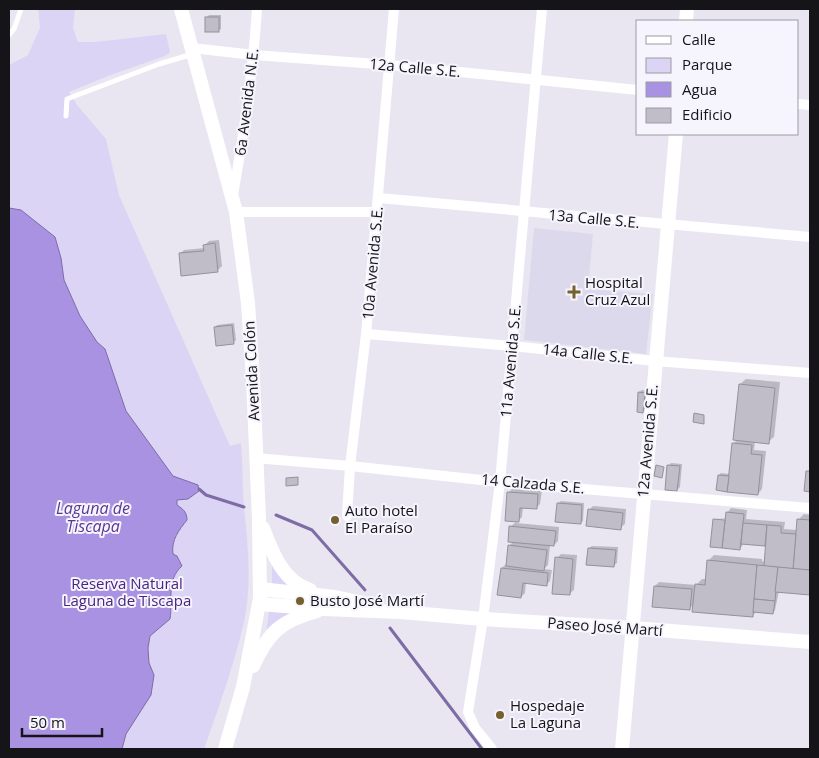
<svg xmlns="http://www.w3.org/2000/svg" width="819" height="758" viewBox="0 0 819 758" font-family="'Open Sans',sans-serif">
<rect width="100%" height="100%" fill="#e9e6f2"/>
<path fill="#ddd9ec" d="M534 228 593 234 588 289 653 294 646 354 524 340Z"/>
<g fill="#dcd4f5">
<path d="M38 9H75L73 28 78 42H95L166 34 170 52 165 56 108 76 69 92 77 105 106 139 119 195 230 446 241 443C243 464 242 486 244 508 248 544 252 585 244 622 234 665 219 707 204 749H9V65L28 55 40 28Z"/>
<path d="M272 560 294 588 272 586Z"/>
<path d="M269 610 302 611 266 636Z"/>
</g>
<path fill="#a992e2" stroke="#7d6ca5" d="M9 208 21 210 55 237 61 258 64 280 80 316 97 342 105 349 126 411 173 476 198 485 199 491 188 499 177 500V505C183 509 187 512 187 520 179 530 171 540 173 554L177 556 182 566C166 580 173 600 170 619L150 636 148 648 149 663 154 675 151 695 126 734 122 749H9Z"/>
<g fill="#0003">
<path d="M209 15H221V29L218 31 206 18Z"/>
<path d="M219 240 222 266 218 270 180 254 184 250 205 248V245L209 241Z"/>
<path d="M234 323 236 340 234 342 215 327 217 325Z"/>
<path d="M746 379 780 382 774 437 768 442 755 441 754 450 766 451 762 489 758 494 719 475 721 473 730 474 733 444 738 439 740 384Z"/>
<path d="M642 390 647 391 645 409 643 412 639 392Z"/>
<path d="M671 463 682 464 680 487 677 490 669 465Z"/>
<path d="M513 488 542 490 540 504 536 508 523 507 522 517 516 523 559 527 558 541 554 545H550L548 565 544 569 552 570 550 581 546 585 526 582 525 593 521 597 502 568 506 564 509 546 514 541 510 527 517 521 506 520 509 492Z"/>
<path d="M561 501 584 503 583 521 580 523 558 503Z"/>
<path d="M593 506 626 509 625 524 620 528 589 510Z"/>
<path d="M731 508 747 510 746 519 785 522 784 529 797 530 798 520 804 514 810 515V594L779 591 775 610 773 613 757 611 752 616 694 604 690 608 655 586 659 582 696 585 702 579H706L708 561 714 555 762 559V561L765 562 767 545 744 543 740 549 711 546 714 520 731 522V519L716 518H726L727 513Z"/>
<path d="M592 546 618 547 617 563 614 565 589 548Z"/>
<path d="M561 554 577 555 574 590 569 594 557 558Z"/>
</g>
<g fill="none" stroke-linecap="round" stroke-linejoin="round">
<g stroke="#7d6ca5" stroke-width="3">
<path d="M199 489 206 495 244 507"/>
<path d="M276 515 312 530 365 590"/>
<path d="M390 628 482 749"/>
</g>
</g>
<g fill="#c0bdc9" stroke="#94919c">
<rect x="205" y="17" width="14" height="15"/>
<path d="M215 243 218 272 181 276 179 253 204 251 203 245Z"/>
<path d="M232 325 234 344 216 346 214 327Z"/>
<path d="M739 384 775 388 769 444 733 440Z"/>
<path d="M638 392 645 393 643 413 637 412Z"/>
<path d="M694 413 704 415V424L693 422Z"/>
<path d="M732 443 752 445 751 454 762 455 758 495 727 492Z"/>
<path d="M656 465 664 467 662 478 654 476Z"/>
<path d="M667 465 680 466 677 491 665 490Z"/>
<path d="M806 471H810V492L804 491Z"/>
<path d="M718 475 729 476 727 492 716 490Z"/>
<path d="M298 477V485L286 486V478Z"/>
<path d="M507 492 538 494 537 509 520 508 519 522 505 521Z"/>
<path d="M557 503 582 505 581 524 555 522Z"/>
<path d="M588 509 623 513 621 530 586 526Z"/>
<path d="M726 512 744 514 740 550 722 548Z"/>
<path d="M713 519 725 520 722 548 710 547Z"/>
<path d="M797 519 810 520V570L793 569Z"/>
<path d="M743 523 767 525 765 546 741 544Z"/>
<path d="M767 525 781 526V533L796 534 793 569 764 566Z"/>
<path d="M509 526 556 531 554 546 508 542Z"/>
<path d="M508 545 547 550 544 571 506 566Z"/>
<path d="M588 548 616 550 614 567 586 565Z"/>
<path d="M555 557 573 559 570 595 552 594Z"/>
<path d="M707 560 757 565 753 617 692 612 695 584 705 585Z"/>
<path d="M757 565 778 567 775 601 754 599Z"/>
<path d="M778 567 810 570V595L775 592Z"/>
<path d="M501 568 548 573 547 586 523 583 521 598 497 595Z"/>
<path d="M654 586 692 589 690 610 652 607Z"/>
<path d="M754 599 775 601 773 614 753 612Z"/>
</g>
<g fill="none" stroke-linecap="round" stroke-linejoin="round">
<g stroke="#fff" stroke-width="5">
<path d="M9 35 14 29 21 9"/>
<path d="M66 116 67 99 159 64 193 54"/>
</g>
<g stroke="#fff" stroke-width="10">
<path d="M192 48 254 55 390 65 638 90"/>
<path d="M798 104 810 105"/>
<path d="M233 195C244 133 253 71 257 9"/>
<path d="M379 198 810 237"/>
<path d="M236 212H377"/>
<path d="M366 334 512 346 655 361 810 373"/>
<path d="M255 458 350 466 500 482 810 508"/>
<path d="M347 516 350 466 366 334 394 9"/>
<path d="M492 749 475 728 468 712 483 619 500 482 542 9"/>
</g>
<g stroke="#fff" stroke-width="14">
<path d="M181 9 236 212 248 303 253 379 259 519 260 598 243 687 225 749"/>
<path d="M686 21 687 9"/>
<path d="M263 528C272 552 283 582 310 590"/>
<path d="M260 589 335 597 373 605"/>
<path d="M259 604 324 609 400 612 483 619 633 628 810 642"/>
<path d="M253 666C268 633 280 621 317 611"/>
<path d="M622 749 676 134"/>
</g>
</g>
<g fill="#75602f" stroke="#f6f4fd" stroke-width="2">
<path d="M571.5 284.5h5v5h5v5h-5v5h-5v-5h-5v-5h5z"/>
<circle cx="335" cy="520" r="5"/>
<circle cx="300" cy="601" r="5"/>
<circle cx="500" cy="715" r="5"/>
</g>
<g text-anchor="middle" stroke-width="4" stroke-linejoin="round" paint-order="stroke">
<g font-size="15" fill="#151418" stroke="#f6f4fd">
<text transform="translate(415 68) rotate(5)" y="5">12a Calle S.E.</text>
<text transform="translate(247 102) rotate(-83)" y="5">6a Avenida N.E.</text>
<text transform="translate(594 219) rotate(5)" y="5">13a Calle S.E.</text>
<text transform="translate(373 263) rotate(-85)" y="5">10a Avenida S.E.</text>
<text transform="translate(588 354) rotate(6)" y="5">14a Calle S.E.</text>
<text transform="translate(511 361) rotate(-85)" y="5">11a Avenida S.E.</text>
<text transform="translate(252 371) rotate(-93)" y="5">Avenida Colón</text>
<text transform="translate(648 441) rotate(-85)" y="5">12a Avenida S.E.</text>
<text transform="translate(533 484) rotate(5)" y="5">14 Calzada S.E.</text>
<text transform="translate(605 627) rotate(4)" y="5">Paseo José Martí</text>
</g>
<g font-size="15" fill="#151418" stroke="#f6f4fd" text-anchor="start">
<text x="585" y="288">Hospital<tspan x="585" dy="17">Cruz Azul</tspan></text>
<text x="345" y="516">Auto hotel<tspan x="345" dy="17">El Paraíso</tspan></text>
<text x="310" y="606">Busto José Martí</text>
<text x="510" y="711">Hospedaje<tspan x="510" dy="17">La Laguna</tspan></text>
</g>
<g font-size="15" fill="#492481" stroke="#f6f4fd">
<text x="127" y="589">Reserva Natural<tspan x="127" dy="17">Laguna de Tiscapa</tspan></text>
</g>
<g font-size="16" font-style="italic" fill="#593795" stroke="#f6f4fd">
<text x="93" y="514">Laguna de<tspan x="93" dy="18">Tiscapa</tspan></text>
</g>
</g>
<rect width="819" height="758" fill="none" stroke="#151418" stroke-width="20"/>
<rect x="636" y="20" width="162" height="115" fill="#f6f4fd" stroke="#9c9aa1"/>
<rect x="646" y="36" width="25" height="8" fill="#ffffff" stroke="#9c9aa1"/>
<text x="682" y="45" font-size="15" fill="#151418">Calle</text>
<rect x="646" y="58" width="25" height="15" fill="#dcd4f5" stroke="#9c9aa1"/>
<text x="682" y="70" font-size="15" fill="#151418">Parque</text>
<rect x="646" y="82" width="25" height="15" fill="#a992e2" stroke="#9c9aa1"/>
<text x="682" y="95" font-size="15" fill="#151418">Agua</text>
<rect x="646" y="108" width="25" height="15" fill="#c0bdc9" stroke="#9c9aa1"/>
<text x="682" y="120" font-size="15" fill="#151418">Edificio</text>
<path d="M22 728v8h80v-8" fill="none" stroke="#151418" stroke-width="2.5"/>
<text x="30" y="728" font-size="15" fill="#151418" stroke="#f6f4fd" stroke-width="4" paint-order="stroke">50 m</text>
</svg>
